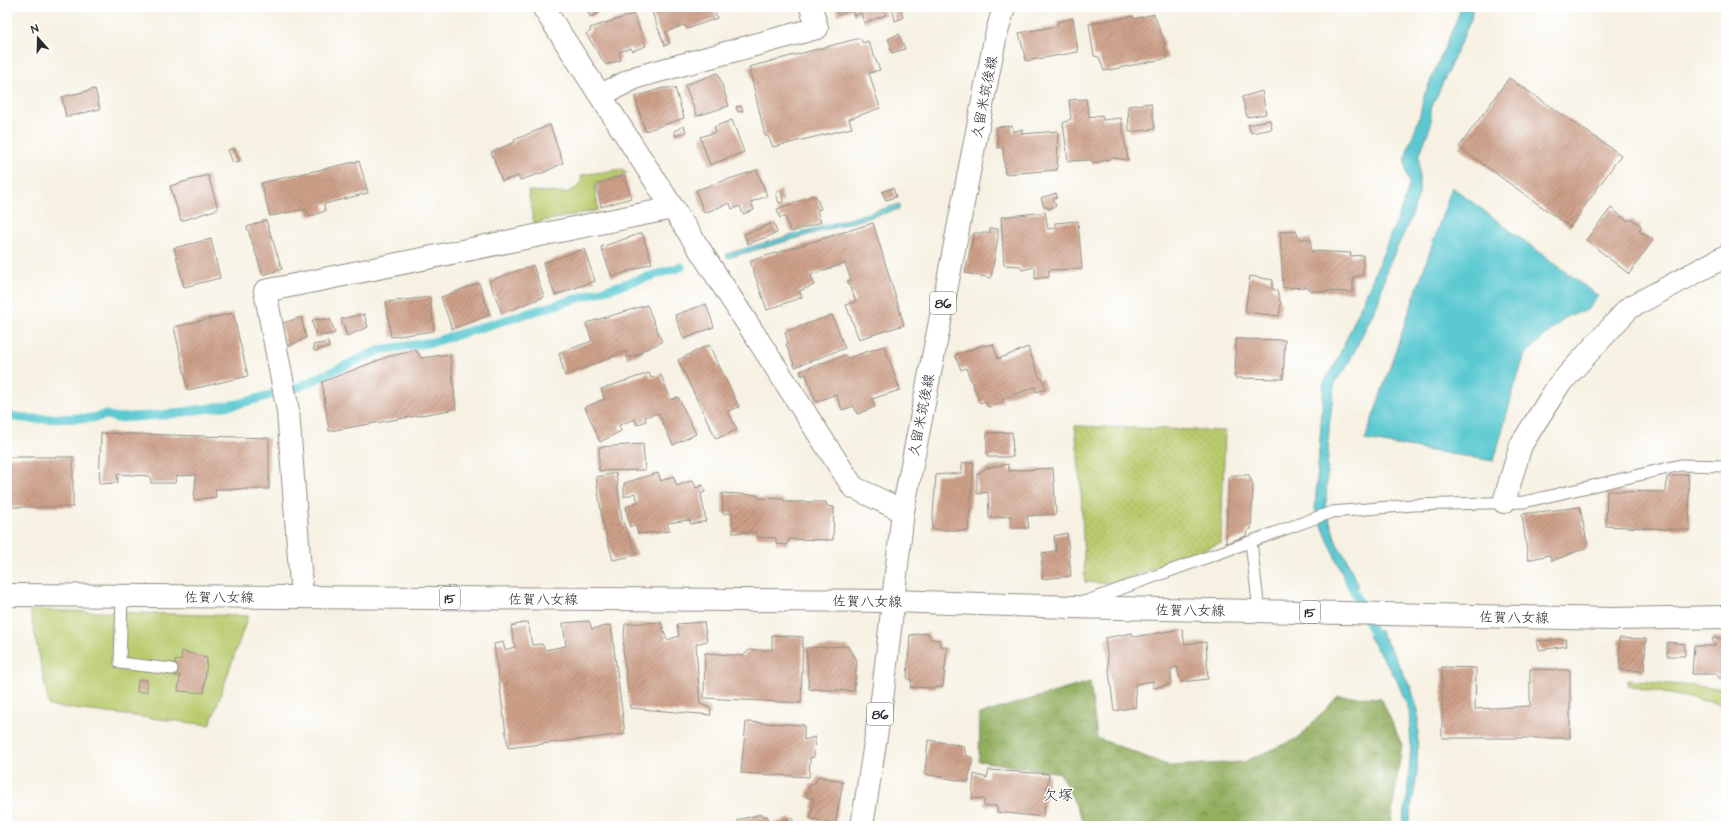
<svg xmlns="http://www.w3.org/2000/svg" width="1733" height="833" viewBox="0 0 1733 833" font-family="'Architects Daughter','Klee One',sans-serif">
<defs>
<pattern id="grass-dots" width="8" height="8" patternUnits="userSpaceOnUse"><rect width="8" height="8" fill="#bacb6e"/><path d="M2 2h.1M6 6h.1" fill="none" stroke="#a0ae5f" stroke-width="1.8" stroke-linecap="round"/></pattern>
<pattern id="forest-crowns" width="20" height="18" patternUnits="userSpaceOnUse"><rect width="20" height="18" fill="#93af61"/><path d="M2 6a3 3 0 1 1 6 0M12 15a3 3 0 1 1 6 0" fill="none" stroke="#788f50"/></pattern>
<pattern id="building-hatch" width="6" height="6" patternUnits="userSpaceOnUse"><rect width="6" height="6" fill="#cea089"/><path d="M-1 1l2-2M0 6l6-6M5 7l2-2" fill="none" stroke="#a78370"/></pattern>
</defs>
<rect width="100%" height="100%" fill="#fff"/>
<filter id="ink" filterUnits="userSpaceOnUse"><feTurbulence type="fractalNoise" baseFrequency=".025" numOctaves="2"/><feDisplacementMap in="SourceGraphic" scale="8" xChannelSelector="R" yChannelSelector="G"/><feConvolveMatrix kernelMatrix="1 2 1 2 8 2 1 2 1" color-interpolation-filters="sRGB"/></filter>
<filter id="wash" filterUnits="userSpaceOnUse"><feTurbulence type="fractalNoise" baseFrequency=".012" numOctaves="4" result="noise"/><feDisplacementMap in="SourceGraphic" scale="16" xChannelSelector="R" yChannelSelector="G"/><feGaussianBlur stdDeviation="0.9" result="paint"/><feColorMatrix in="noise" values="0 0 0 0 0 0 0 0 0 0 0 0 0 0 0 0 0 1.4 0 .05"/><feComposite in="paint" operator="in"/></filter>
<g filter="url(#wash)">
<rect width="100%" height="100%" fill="#f6f1e2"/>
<path fill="url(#grass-dots)" stroke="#727b4c" d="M1075 426 1225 431 1221 543 1112 584 1085 582 1081 489Z"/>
<path fill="url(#forest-crowns)" stroke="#5f6d46" d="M1090 682 1097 738 1170 766 1244 762 1300 737 1338 696 1381 698 1402 745 1390 826H1086L1060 773 979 761 980 714Z"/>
<g fill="#bacb6e" stroke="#727b4c">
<path d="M623 169 627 173 595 185 598 210 534 223 528 191 566 193 580 186 582 175Z"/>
<path d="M30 610 248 616 210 725 49 706Z"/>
<path d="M1627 680 1726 689V705L1628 686Z"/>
</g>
<g fill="#5bc9d1" stroke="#437a7e">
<path d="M1455 7H1470L1472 10 1471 19 1431 109V124L1419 156V194L1411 218 1387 269 1378 303 1345 370 1335 381 1329 427 1326 501 1325 506 1337 544 1346 558 1358 587 1349 590 1315 509 1324 382 1334 367 1370 285 1405 200 1409 185 1405 162 1408 148 1419 119 1424 96 1460 12Z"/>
<path d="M1452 187 1598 296 1587 310 1567 316 1525 354 1513 391 1494 461 1365 440Z"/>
<path d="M900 204 899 209 727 258 726 254Z"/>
<path d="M1379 630 1394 655 1411 688 1418 711 1417 773 1408 826H1402L1407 800 1411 747 1409 710 1396 678 1368 636Z"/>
</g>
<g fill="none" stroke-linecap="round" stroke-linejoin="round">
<g stroke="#5bc9d1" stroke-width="9">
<path d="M7 416 33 419 92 418 106 415 117 418 163 415 238 404 299 387 353 362 381 350 433 342 681 267"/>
<path d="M1348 578 1374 635 1380 644"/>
</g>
</g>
<g id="blocks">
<g fill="url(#building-hatch)">
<path d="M660 7H713L717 18 687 29 684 25 666 32 670 43 665 46 651 10Z"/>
<path d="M835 7H883L886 15 864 23 861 13 854 16 852 10 838 15Z"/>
<path d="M892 7H900L903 18 895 21Z"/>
<path d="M597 9 598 14 590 17 588 12Z"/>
<path d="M634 14 646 46 632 51 631 48 619 52 621 60 606 65 586 34 591 31 590 28Z"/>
<path d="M1154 14 1165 44 1164 47 1168 58 1104 71 1099 57 1094 56 1089 24 1133 16 1134 19Z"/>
<path d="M1073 18 1078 52 1026 61 1019 33 1058 26 1057 22Z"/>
<path d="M899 34 905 49 892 53 890 47 891 46 888 39Z"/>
<path d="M860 38 863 43 868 41 880 70 869 73 880 108 849 119 852 128 773 147 768 136H765L749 67Z"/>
<path d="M718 73 729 106 697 116 685 85Z"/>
<path d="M1509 78 1621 155 1570 227 1459 147Z"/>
<path d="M663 88H675L684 118 645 131 635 97Z"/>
<path d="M95 89 100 109 66 117 62 97Z"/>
<path d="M1262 91 1266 114 1247 117 1242 97Z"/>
<path d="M1086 99 1089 117 1102 115 1103 120 1121 118 1128 160 1113 158 1093 164 1092 160 1068 161 1063 123 1071 119 1069 100Z"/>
<path d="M1151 103 1155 129 1129 132 1128 106Z"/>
<path d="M741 106 743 111 738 112 736 107Z"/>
<path d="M732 120 744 152 710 165 700 137 716 132 714 127Z"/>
<path d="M1270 120 1272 129 1251 133 1248 125Z"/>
<path d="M550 125 563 163 545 172 520 180 518 176 502 181 491 152 515 142 514 140Z"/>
<path d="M684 126 686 132 676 136 674 131Z"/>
<path d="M1012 126 1013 132 1022 129V134L1058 131 1057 170 1005 174 1003 147 998 148 997 127Z"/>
<path d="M234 148 240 161 233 163 228 150Z"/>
<path d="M359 161 368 193 324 204 325 211 309 217 306 209 270 216 261 183Z"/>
<path d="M757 170 767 196 751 202 754 210 743 214 740 206 732 209 730 203 704 213 696 190Z"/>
<path d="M208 175 218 209 181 221 170 186Z"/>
<path d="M625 175 631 198 601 207 597 184Z"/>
<path d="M893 188 896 197 886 200 882 192Z"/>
<path d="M781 190 783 202 779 203 776 193Z"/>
<path d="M1056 193 1057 198 1053 199 1056 206 1048 209V207H1044L1041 198Z"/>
<path d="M812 196H816L821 209 817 210 821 222 791 232 785 217 780 218 777 209Z"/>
<path d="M1611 208 1627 221 1631 219 1641 226 1639 231 1653 240 1629 274 1586 240Z"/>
<path d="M1045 212 1048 229 1055 228V223L1078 221 1082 269 1049 270V277L1035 279V267L1022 270 1020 266 1004 265 1001 217Z"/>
<path d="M266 220 282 269 263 275 247 227Z"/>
<path d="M774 223 777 233 748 244 744 234Z"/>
<path d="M873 223 904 325 859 339 846 305 856 301 847 281 851 280 845 263 811 275 814 285 799 291 802 297 767 310 750 261Z"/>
<path d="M990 228 998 229V237L991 278 965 273 974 233H990Z"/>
<path d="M1296 231 1299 239H1311V251L1351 253 1350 256 1363 255V275L1353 277V292L1310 291 1308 287 1283 288 1280 232Z"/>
<path d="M642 233 652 263 612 277 601 247Z"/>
<path d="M211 239 220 278 184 287 174 248Z"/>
<path d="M584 249 595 281 555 295 543 263Z"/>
<path d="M533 265 544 297 502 313 489 281Z"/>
<path d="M1250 276 1273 280 1272 288 1277 291 1281 304 1279 316 1245 312Z"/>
<path d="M479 283 490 315 452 329 441 297Z"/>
<path d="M430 297 434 331 391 337 386 302Z"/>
<path d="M706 304 714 327 684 339 675 315Z"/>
<path d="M647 305 662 342 641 351 642 353 627 358 626 351 565 376 559 353 592 341 586 323Z"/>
<path d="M233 313 248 376 188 390 174 327Z"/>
<path d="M364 314 368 327 347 336 341 319Z"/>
<path d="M832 315 845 348 795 367 786 344 788 343 785 332Z"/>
<path d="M301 317 306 338 286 347 281 324Z"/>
<path d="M330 319 335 333 316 337 312 320Z"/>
<path d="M1236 339 1285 340 1283 379 1235 378Z"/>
<path d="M328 342 329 347 314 351 313 345Z"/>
<path d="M993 344 998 359 1028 347 1040 379 1042 378 1046 389 1037 392 1035 387 1002 399 1003 402 988 407 985 401 980 403 966 368 961 370 955 355 984 345 986 346Z"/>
<path d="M709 345 739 407 728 411 737 430 716 439 678 360Z"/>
<path d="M884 346 900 390 872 399 875 407 857 414 854 406 842 410 836 394 816 402 806 374 802 376 800 371 845 355 848 358Z"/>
<path d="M416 350 421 358 450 354 456 409 329 431 322 382 387 357Z"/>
<path d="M649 373 651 378 661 375 671 400 678 397 696 434 673 445 658 413 645 417 646 421 637 425 635 419 619 425 621 431 600 442 585 407 605 399 601 389Z"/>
<path d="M1012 432 1013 457H987V433Z"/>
<path d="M101 433 269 438V489H215L216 497 194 500 196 475 176 476 175 483H151L150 476 117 474 118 483 99 484Z"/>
<path d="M643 444 645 470 599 471V447Z"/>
<rect x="7" y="457" width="66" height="50"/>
<path d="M974 462 968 531 932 529 936 475 962 473V463Z"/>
<path d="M1008 464 1009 471 1053 468 1056 514 1027 516 1029 528H1011V516L989 518 988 492 977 494V474L986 468Z"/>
<path d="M616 473 622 520 637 555 613 560 603 524 596 477Z"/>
<path d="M658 473 661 481 673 476 677 486 693 480 696 488 703 485 705 492 701 494 706 521 691 524 689 520 667 523 670 531 638 534 635 524 630 527 626 507 638 502 635 493 624 497V483Z"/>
<path d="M1688 474 1690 530 1606 526 1607 491 1666 492 1667 477Z"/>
<path d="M1232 475H1249L1253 485 1251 529 1247 531 1246 536 1226 543 1229 478Z"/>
<path d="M722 493 757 495 759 498 783 499 785 502H826L827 506 834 507 833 540 789 539 787 545 776 544V538L758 537 755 532 733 533 732 513 723 514Z"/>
<path d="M1580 507 1588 547 1552 561 1549 555 1528 560 1522 514Z"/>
<path d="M1067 533 1071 576 1042 579V553L1056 551 1054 536Z"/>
<path d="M589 621 592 629 611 625 625 734 508 748 494 644 503 642 505 650 515 647 511 626 528 622 532 645 542 644 545 650 566 646 563 623Z"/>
<path d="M661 622 667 640 679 636 677 624 704 622 707 641 696 644 700 704 710 708 711 715 630 708 623 650 625 624Z"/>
<path d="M1182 629 1185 644 1206 642 1208 679 1181 682 1177 667 1171 669V684L1153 688V681L1135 684 1136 707 1114 711 1105 638 1132 633 1133 637Z"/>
<path d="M928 633 931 639 939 640 940 646 947 648 943 686 934 688 910 687 912 681 907 678 910 635Z"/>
<path d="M772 635 803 637 801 703 704 698 705 653 743 656 749 650H772Z"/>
<path d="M1619 638 1646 639 1644 671 1620 670Z"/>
<path d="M1712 638H1726V678H1719L1717 674H1692L1694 646H1715Z"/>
<path d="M1566 639 1567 646 1540 650 1536 641Z"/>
<path d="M1667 642 1685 644V656H1667Z"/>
<path d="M847 646 857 660 854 691 809 689 806 648Z"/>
<path d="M182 651 207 658 204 693 178 691 180 675 174 676 175 661 181 660Z"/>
<path d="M1442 667 1476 668 1475 709 1530 706V669L1570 670V738H1442Z"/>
<path d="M138 680H147V692H137Z"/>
<path d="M746 722 804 725V740L815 737 814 757 810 758 809 777 741 773Z"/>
<path d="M928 740 964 746 966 755 973 758 968 782 925 774Z"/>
<path d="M989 770 1049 774 1043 817 997 812V806H984V799L972 798 974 774 987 778Z"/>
<path d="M818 776 843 782 835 825 810 818 814 799 806 797 810 785 815 783Z"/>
<path d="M761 814 763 817 767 816 771 824 792 818 795 826H739L738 820Z"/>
</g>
</g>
</g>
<g filter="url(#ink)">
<use href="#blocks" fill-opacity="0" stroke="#908e86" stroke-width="1"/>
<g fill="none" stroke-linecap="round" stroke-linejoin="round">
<defs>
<g id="lane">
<path d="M1251 542 1259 611"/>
<path d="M122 596 120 663 172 669"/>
<path d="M1087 601 1332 512 1413 505 1524 502 1681 465 1726 466"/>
</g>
<g id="street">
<path d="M543 7 853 487 903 511"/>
<path d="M601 95 637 77 817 28 811 7"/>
<path d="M1504 502 1521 445 1558 386 1629 308 1726 256"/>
<path d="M302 597 288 411 265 291 673 208"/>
</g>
<g id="primary">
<path d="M7 595 893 601 1071 607 1613 619 1726 617"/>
<path d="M862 826 883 692 903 511 995 39 1004 7"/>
</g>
</defs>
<use href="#lane" stroke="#908e86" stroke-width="13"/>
<use href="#street" stroke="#908e86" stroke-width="24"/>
<use href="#primary" stroke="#908e86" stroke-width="24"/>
<use href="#lane" stroke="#fff" stroke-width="11"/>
<use href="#street" stroke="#fff" stroke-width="22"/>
<use href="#primary" stroke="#fff" stroke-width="22"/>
</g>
</g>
<g text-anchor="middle" stroke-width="3" stroke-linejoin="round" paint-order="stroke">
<g fill="#fff" stroke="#6b6b6b" stroke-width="1">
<rect x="930" y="292" width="26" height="22" rx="3"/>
<rect x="440" y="587" width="20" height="22" rx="3"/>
<rect x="1300" y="601" width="20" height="22" rx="3"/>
<rect x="867" y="703" width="26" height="22" rx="3"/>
</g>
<g font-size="13" font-weight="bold" fill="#2b2b2b">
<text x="943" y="308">86</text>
<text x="450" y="603">15</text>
<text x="1310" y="617">15</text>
<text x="880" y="719">86</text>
</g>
<g font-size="14" fill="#2b2b2b" stroke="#fff">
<text transform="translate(984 97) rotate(-79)" y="5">久留米筑後線</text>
<text transform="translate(921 415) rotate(-79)" y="5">久留米筑後線</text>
<text x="219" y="602">佐賀八女線</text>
<text x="543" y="604">佐賀八女線</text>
<text transform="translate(867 601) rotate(1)" y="5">佐賀八女線</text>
<text transform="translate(1190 610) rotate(1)" y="5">佐賀八女線</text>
<text transform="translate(1514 617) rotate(1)" y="5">佐賀八女線</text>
</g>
<g font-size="15" fill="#2b2b2b" stroke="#fff">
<text x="1058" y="800">欠塚</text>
</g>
</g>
<rect width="1733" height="833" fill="none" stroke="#fff" stroke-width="24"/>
<g transform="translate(38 38) rotate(340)" stroke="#ffffff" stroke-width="3" paint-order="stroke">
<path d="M0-3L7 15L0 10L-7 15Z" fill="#2b2b2b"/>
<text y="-6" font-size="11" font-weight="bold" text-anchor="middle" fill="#2b2b2b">N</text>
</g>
</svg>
